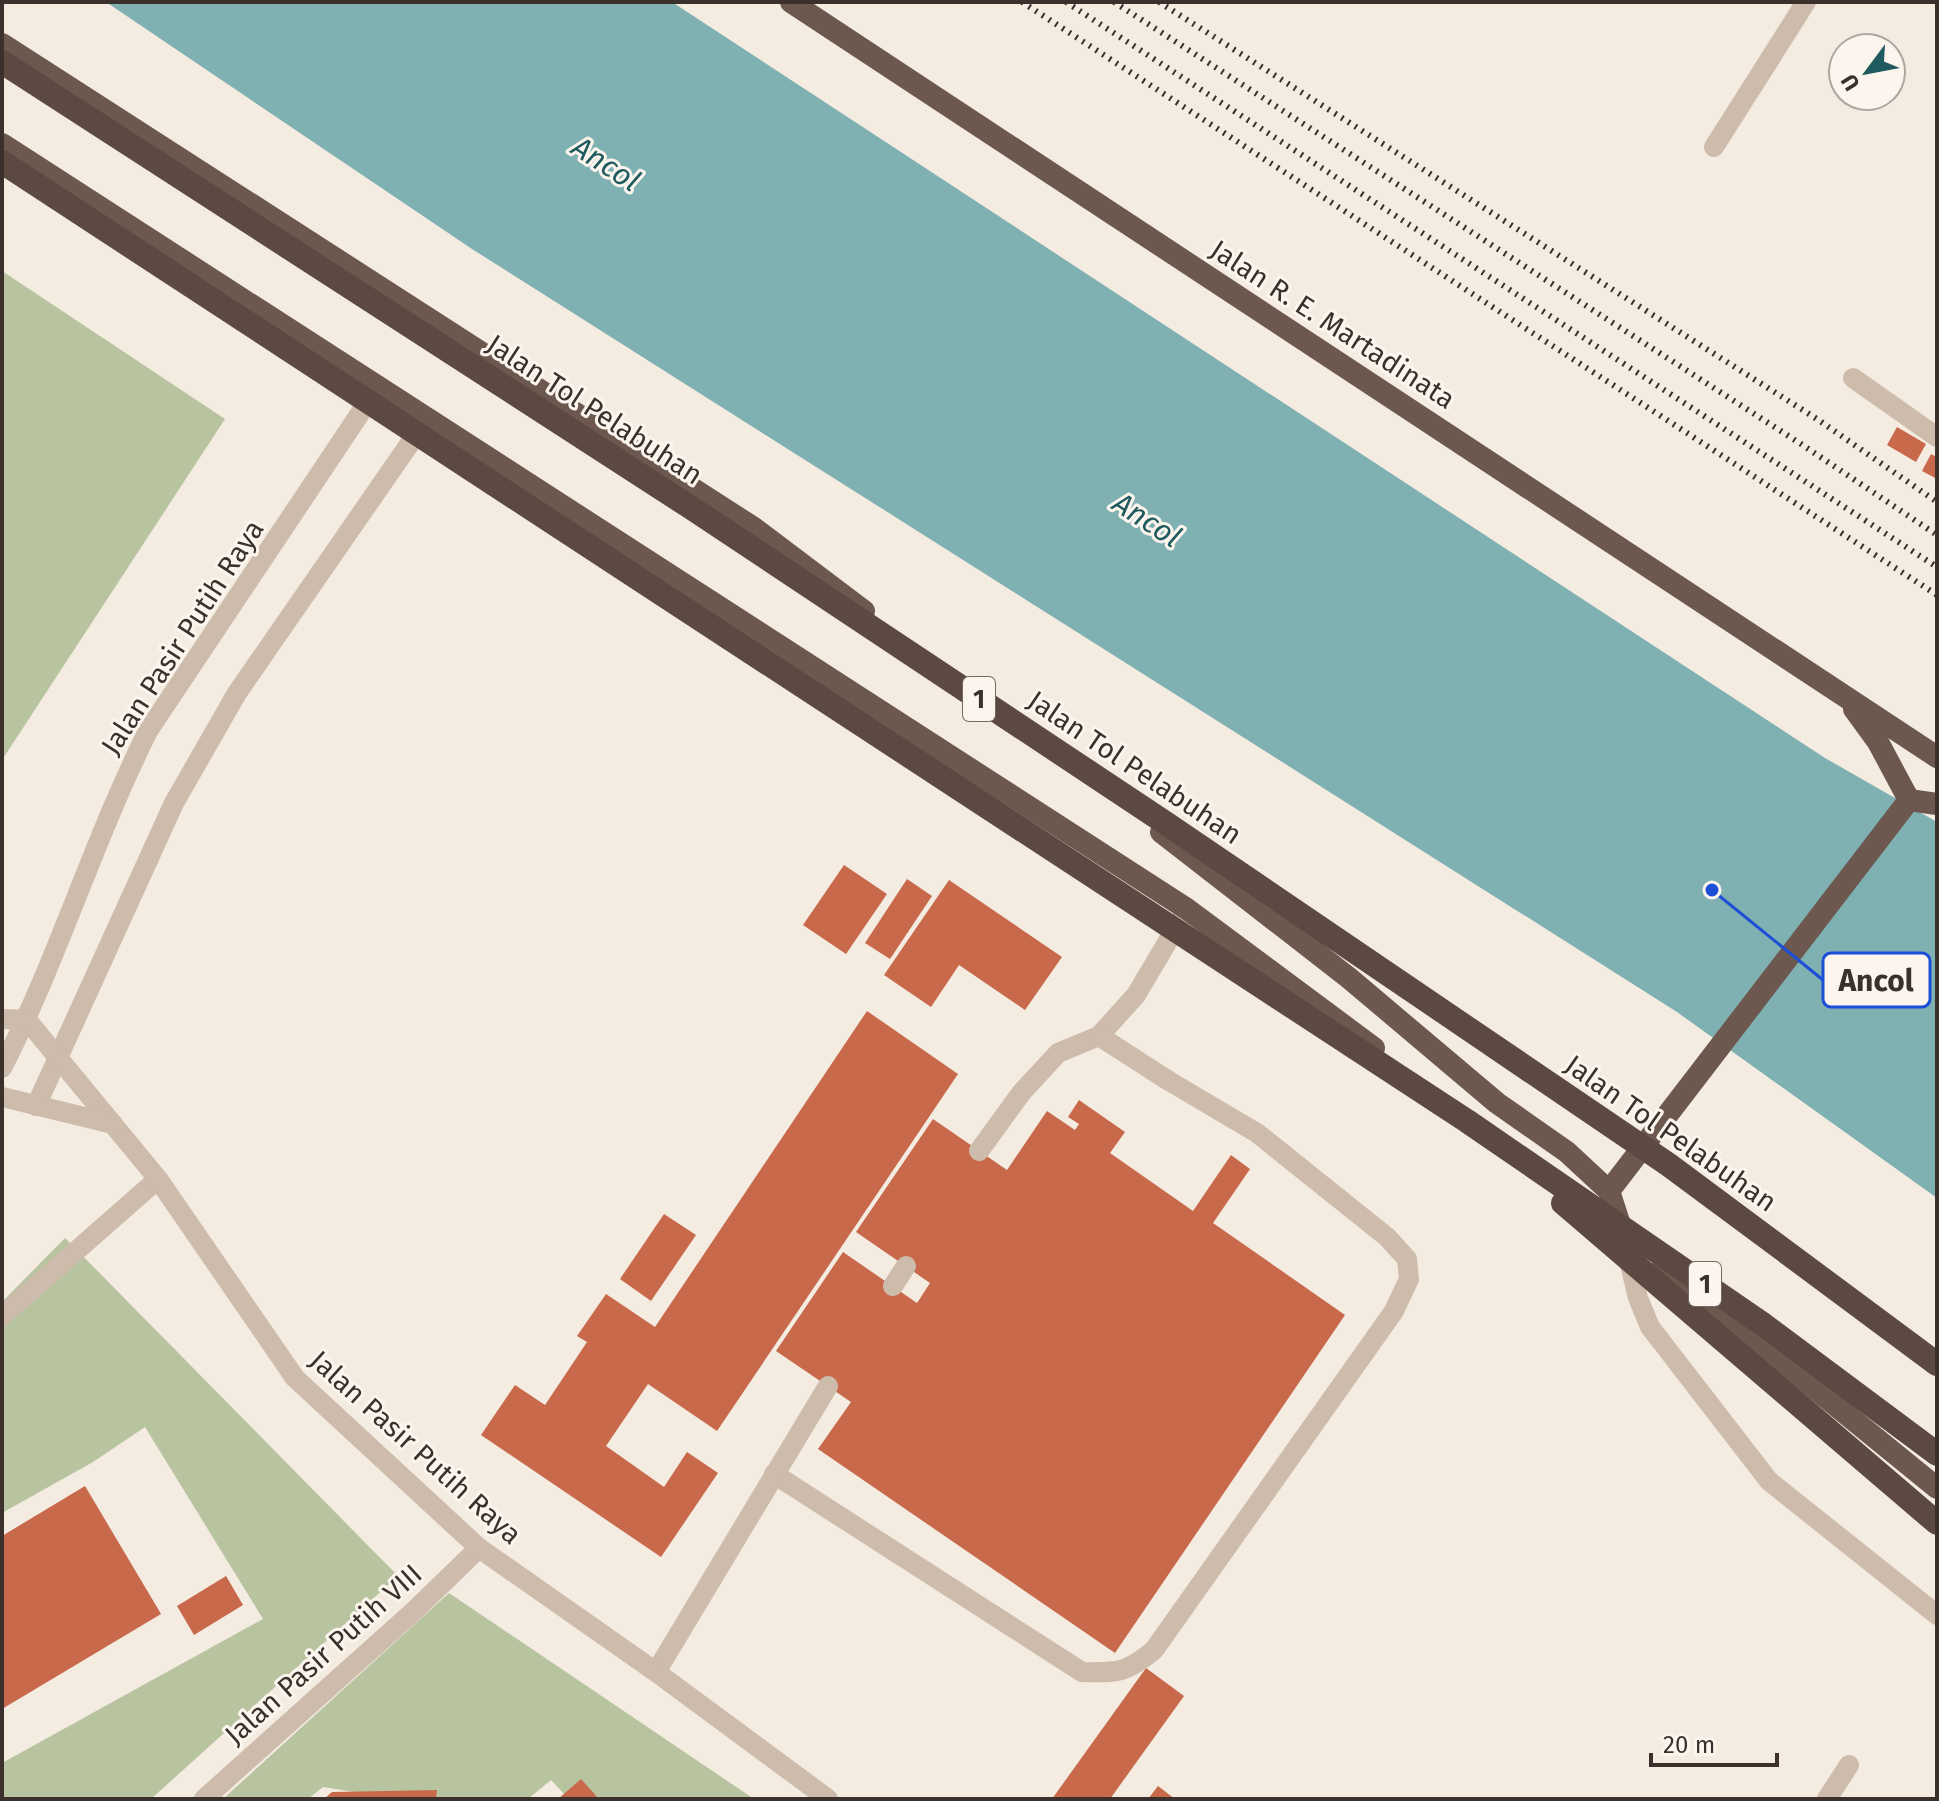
<svg xmlns="http://www.w3.org/2000/svg" width="1939" height="1801" viewBox="0 0 1939 1801" font-family="'Fira Sans',sans-serif">
<rect width="100%" height="100%" fill="#f4ebe1"/>
<g fill="#b8c4a0">
<path d="M2 271 225 419 2 760Z"/>
<path d="M65 1238 398 1576 151 1799H2V1763L263 1619 145 1427 93 1462 2 1513V1302Z"/>
<path d="M449 1593 754 1799H569L551 1780 528 1799H398L323 1787 308 1799H223Z"/>
</g>
<path fill="#7fb0b2" d="M106 2H672L1825 758 1937 822V1198L1677 1012 472 249Z"/>
<g fill="#c8694b">
<path d="M1897 427 1926 444 1916 462 1887 445Z"/>
<path d="M1931 454 1937 457V479L1922 471Z"/>
<path d="M844 865 887 894 846 954 803 925Z"/>
<path d="M907 879 932 896 890 959 865 943Z"/>
<path d="M949 880 1062 957 1025 1010 959 965 931 1007 884 975Z"/>
<path d="M867 1011 958 1074 717 1431 648 1384 606 1446 664 1487 687 1452 718 1473 661 1557 481 1435 515 1385 545 1405 587 1342 577 1336 606 1294 655 1327Z"/>
<path d="M1079 1100 1125 1132 1110 1153 1193 1211 1231 1155 1250 1169 1213 1223 1345 1315 1115 1653 818 1449 851 1402 776 1351 843 1252 917 1303 930 1283 856 1232 933 1119 1007 1170 1047 1111 1075 1130 1079 1124 1068 1117Z"/>
<path d="M664 1214 696 1235 651 1301 620 1279Z"/>
<path d="M85 1486 161 1614 2 1709V1536Z"/>
<path d="M226 1576 243 1605 194 1635 177 1606Z"/>
<path d="M1146 1668 1184 1696 1110 1799H1052Z"/>
<path d="M581 1779 599 1799H558Z"/>
<path d="M1158 1786 1175 1799H1148Z"/>
<path d="M437 1790 436 1799H324L332 1792Z"/>
</g>
<g fill="none" stroke-linecap="round" stroke-linejoin="round">
<g stroke="#cdbbac" stroke-width="20">
<path d="M1714 147 1806 2"/>
<path d="M2 1068C58 959 93 841 148 731L375 391"/>
<path d="M36 1106 174 803 237 693 424 423"/>
<path d="M979 1151 1022 1092 1058 1053 1099 1036 1136 995 1187 909"/>
<path d="M893 1286 906 1266"/>
<path d="M774 1474 1082 1672C1118 1673 1126 1673 1154 1650L1394 1311 1409 1279 1407 1259 1387 1237 1257 1133 1169 1081 1099 1036"/>
<path d="M656 1672 828 1386"/>
<path d="M1827 1799 1849 1765"/>
</g>
<g stroke="#cdbbac" stroke-width="20">
<path d="M1853 378 1937 437"/>
<path d="M2 1316 158 1179"/>
<path d="M204 1799 414 1611 479 1548"/>
</g>
<g stroke="#cdbbac" stroke-width="20">
<path d="M2 1019 27 1020 158 1179 295 1378 479 1548 656 1672 828 1799"/>
<path d="M2 1097 113 1124"/>
<path d="M1627 1252 1638 1298 1650 1327 1769 1481 1937 1615"/>
</g>
<g stroke="#6c584f" stroke-width="22">
<path d="M791 2 1937 757"/>
<path d="M2 44 754 528 864 611"/>
<path d="M2 144 1187 909 1374 1048"/>
<path d="M1854 709 1878 742 1909 800"/>
<path d="M1909 800 1937 804"/>
<path d="M1161 832 1349 978 1497 1103 1567 1152 1609 1191 1620 1225"/>
<path d="M1609 1191 1909 800"/>
<path d="M1663 1265 1937 1488"/>
</g>
<g stroke="#3b302b" stroke-width="6" stroke-dasharray="2 6" stroke-linecap="butt">
<path d="M1022 2 1937 595"/>
<path d="M1066 2 1937 567"/>
<path d="M1114 2 1801 444 1937 535"/>
<path d="M1159 2 1817 419 1937 502"/>
</g>
<g stroke="#5c4a42" stroke-width="24">
<path d="M2 62 690 507 1164 822 1669 1165 1937 1364"/>
<path d="M2 162 1467 1121 1764 1325 1937 1454"/>
<path d="M1563 1203 1937 1523"/>
</g>
</g>
<g text-anchor="middle" stroke-width="6" stroke-linejoin="round" paint-order="stroke">
<g fill="#fbf5ee" stroke="#756b66" stroke-width="2">
<rect x="963" y="677" width="32" height="44" rx="6"/>
<rect x="1689" y="1262" width="32" height="44" rx="6"/>
</g>
<g font-size="26" font-weight="bold" fill="#3b302b">
<text x="979" y="708">1</text>
<text x="1705" y="1293">1</text>
</g>
<g font-size="28" fill="#3b302b" stroke="#fbf5ee">
<text transform="translate(1333 324) rotate(33)" y="10">Jalan R. E. Martadinata</text>
<text transform="translate(595 409) rotate(33)" y="10">Jalan Tol Pelabuhan</text>
<text transform="translate(182 637) rotate(-57)" y="10">Jalan Pasir Putih Raya</text>
<text transform="translate(1135 767) rotate(34)" y="10">Jalan Tol Pelabuhan</text>
<text transform="translate(1671 1133) rotate(35)" y="10">Jalan Tol Pelabuhan</text>
<text transform="translate(416 1447) rotate(42)" y="10">Jalan Pasir Putih Raya</text>
<text transform="translate(323 1654) rotate(-42)" y="10">Jalan Pasir Putih VIII</text>
</g>
<g font-size="30" font-style="italic" fill="#1f5a5e" stroke="#fbf5ee">
<text transform="translate(606 164) rotate(33)" y="10">Ancol</text>
<text transform="translate(1147 520) rotate(33)" y="10">Ancol</text>
</g>
</g>
<path fill="none" stroke="#1d4ed8" stroke-width="3" d="M1712 890L1823 980"/>
<circle fill="#1d4ed8" stroke="#fbf5ee" stroke-width="3" cx="1712" cy="890" r="8"/>
<rect fill="#fbf5ee" stroke="#1d4ed8" stroke-width="3" x="1823" y="953" width="107" height="54" rx="8"/>
<g font-size="30" text-anchor="middle" font-weight="bold" fill="#3b302b">
<text x="1876" y="991">Ancol</text>
</g>
<rect width="1939" height="1801" fill="none" stroke="#3b302b" stroke-width="8"/>
<g transform="translate(1867 72) rotate(238)"><circle r="38" fill="#fbf5ee" stroke="#aea6a0" stroke-width="2"/>
<path d="M0-6L14 30L0 20L-14 30Z" fill="#1f5a5e"/>
<text y="-12" font-size="22" font-weight="bold" text-anchor="middle" fill="#3b302b">U</text>
</g>
<path d="M1651 1753v12h126v-12" fill="none" stroke="#3b302b" stroke-width="4"/>
<text x="1663" y="1753" font-size="24" fill="#3b302b" stroke="#fbf5ee" stroke-width="6" paint-order="stroke">20 m</text>
</svg>
